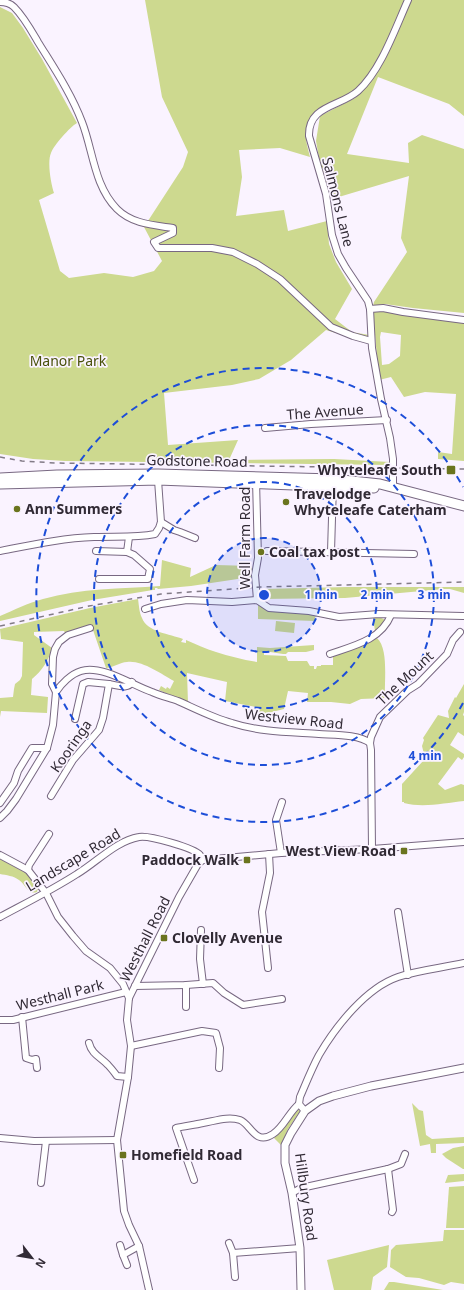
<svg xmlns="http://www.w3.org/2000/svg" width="464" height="1290" viewBox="0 0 464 1290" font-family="'Noto Sans',sans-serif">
<rect width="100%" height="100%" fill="#faf3ff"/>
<g fill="#cdd98f" fill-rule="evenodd">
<path d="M145 0H405C393 28 382 58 363 81 361 84 358 88 355 90 341 102 319 103 310 119 302 132 307 144 310 157L280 148 239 150 242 177 236 216 284 210 288 231 327 221 329 244 336 262 352 289 335 319 352 332 369 335 367 337 355 339 326 330 291 360 259 379 232 385 164 393 168 445 238 440 229 460 334 459 390 462 391 465 65 461 33 459 0 454V7L12 13 23 28 42 59 77 123C70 127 54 145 51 153 47 162 51 184 54 193L39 200 60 271 69 278 104 273 133 277 154 271 162 261 144 227 183 167 188 152 162 97Z"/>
<path d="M409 0H464V116L449 104 378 77 347 154 409 163 408 143 422 135 464 149V313L413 308 385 304 373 306 374 302 407 252 401 238 409 176 332 199 320 164 316 141 320 116 355 98 374 78Z"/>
<path d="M382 311 464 323V461L438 459V452L452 454 456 394 425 392 404 397 391 377 379 380 373 312ZM381 332 401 335 400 356 389 364 382 365 380 337Z"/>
<path d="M162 560 191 568 190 577 216 565 252 566 251 577 191 586 158 589 157 588H155V590H153L92 600 0 621V616C14 610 28 603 43 599 81 588 121 589 160 586Z"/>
<path d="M347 587H464V593L450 589H444L345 598 260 599 261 589Z"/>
<path d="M138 599C139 605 139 612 142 618 147 632 170 634 183 639L181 642 186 643V640C196 644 206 649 216 652 229 656 243 660 257 662V647L270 648 314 645V650L306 652H288L286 654H283L264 651V655L286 656 288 661H307L310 666H314V669H316L317 666H321V665H333V656L377 638C389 649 384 682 385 698L361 699 350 704 331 702H307L308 693 288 691 284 709 260 715 255 714 256 707 225 701 227 682 187 673 188 703 159 690 161 686 166 689 167 687 170 689 174 681C161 674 142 660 127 662 120 662 113 668 106 668L93 630 68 638 64 631 34 632V635L52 648C49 660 42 671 32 679L31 695 48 697 47 713 1 711 0 717V698L13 697 14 689 15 684 20 680 22 676 23 642 1 639 0 629 90 608Z"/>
<path d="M258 604C270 615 293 612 309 614 317 615 325 618 333 619 347 619 375 612 385 620V623L375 631 373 618 333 620 317 616 315 617V621L258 619Z"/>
<path d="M276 621 295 623 294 633 275 631Z"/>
<path d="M464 684V712L463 715 464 716V736L458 732 450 745 464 754V757L462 760 458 757 438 784 445 790 461 784 464 785V801C445 803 423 808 404 803V802H402V784L423 761 424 754 422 746 424 740 423 738 438 715 449 718 448 711 455 697 456 698Z"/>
<path d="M0 859 26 873 38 888 37 892C28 895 26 885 19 880 14 876 6 875 0 874Z"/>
<path d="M412 1103 419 1110 423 1111 426 1135 432 1139 464 1137V1143L436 1144V1153H431L430 1144 420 1146Z"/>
<path d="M297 1108 300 1111 288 1129 281 1145 274 1138Z"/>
<path d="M464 1146V1169H463L446 1158 442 1154 453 1148Z"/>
<path d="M464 1174V1181L445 1183 448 1175Z"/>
<path d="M464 1186V1228H446L449 1187Z"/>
<path d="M444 1230H464V1284L451 1282 444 1285 419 1278 406 1277 390 1267 391 1250 396 1245 443 1241Z"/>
<path d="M389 1245 387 1267 373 1277 371 1290H334L327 1260Z"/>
<path d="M389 1282H394L443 1290H384Z"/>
</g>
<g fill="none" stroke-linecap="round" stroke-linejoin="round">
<defs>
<g id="minor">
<path d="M0 2C5 2 10 3 14 7 24 17 31 30 38 42 54 68 71 93 82 122 93 150 94 186 117 209 132 224 153 225 173 228V233L154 242 158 248H212L233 252 257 264 280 279 331 327 353 336 371 341"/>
<path d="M370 309 383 308 403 312 464 320"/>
<path d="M265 428 311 424 387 420"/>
<path d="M256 480 258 558 255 575 257 600"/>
<path d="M393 488V459L390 438 381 399 372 348 370 309 368 301 346 268 338 254 332 235 326 194 309 136C308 105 340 107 358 91 381 70 395 29 408 0"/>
<path d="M161 522 174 530 180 532 195 538"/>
<path d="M0 551C31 545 63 538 94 537 115 536 135 538 155 534L159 528 161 522 158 480"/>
<path d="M96 551 127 552 129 537"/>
<path d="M267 551 414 554"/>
<path d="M331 552 333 484"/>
<path d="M99 579H148L150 569 134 555 127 552"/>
<path d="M145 609 161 604 187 600 232 602 257 600 269 608 309 611 339 617 379 614 463 616"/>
<path d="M330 654C353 646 381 640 391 615"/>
<path d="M56 692C61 684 71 674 81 671 101 664 134 686 152 692 161 696 170 698 178 701 196 709 213 718 232 723 259 732 290 732 319 734 333 735 359 734 370 743L371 750 372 849"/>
<path d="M75 719 83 684 88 682 109 684"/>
<path d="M370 743 371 737 380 717 407 691 418 684 447 654 453 640 460 632"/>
<path d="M51 796 73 760 99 730 103 718 109 684C117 685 128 690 132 682"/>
<path d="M0 803 14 783 18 771 32 748H47"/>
<path d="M0 818 7 811 16 799 47 748 53 725 56 692 52 684 53 657 55 649 59 642 68 635 90 628"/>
<path d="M281 853 276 820 282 802"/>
<path d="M0 855 28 870 46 893 58 917 73 936 86 951 110 968 123 984 129 998"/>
<path d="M28 870 29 865 49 834"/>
<path d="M398 912 408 975"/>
<path d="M0 917C26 903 52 890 77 874 97 862 116 841 139 837 149 835 194 848 200 855 201 856 203 859 203 860"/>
<path d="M201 930 200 959 203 984"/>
<path d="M268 968 262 912 270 873 269 854"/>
<path d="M186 985V1007"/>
<path d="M135 986 186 985 213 983 224 993 243 1005 282 999"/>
<path d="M22 1017 26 1058 32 1060 36 1059 37 1068"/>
<path d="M0 1020H13L126 992"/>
<path d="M89 1043C92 1055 101 1057 108 1065 111 1068 114 1072 117 1076L128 1077"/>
<path d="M131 1046 202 1031 216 1033 220 1048 219 1068"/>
<path d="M305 1111 299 1104 300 1097C306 1083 312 1068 319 1055 336 1026 366 988 398 977 419 970 442 968 464 963"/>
<path d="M0 1138 34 1141 117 1140"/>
<path d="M388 1169 393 1210 392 1212"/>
<path d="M194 1180 176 1128C185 1126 194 1125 203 1123 215 1121 228 1116 240 1120 251 1124 255 1146 273 1134 284 1127 289 1112 299 1104"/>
<path d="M41 1183 46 1141"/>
<path d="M292 1193 301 1188 388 1169 401 1164 405 1154"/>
<path d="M229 1243 233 1253 235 1277"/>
<path d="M120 1245 123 1255 139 1246"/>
<path d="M233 1253 300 1248"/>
<path d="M123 1255 127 1265"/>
<path d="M149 1290 139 1246 129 1225 124 1211 117 1140 128 1077 131 1046 127 1020 129 998 179 897 198 864 203 860 281 853 372 849 464 842"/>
</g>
<path id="major" d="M301 1290 300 1248 292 1193 285 1163V1145L291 1133 305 1111 319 1101 333 1096 371 1086 464 1068"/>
<g id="highway">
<path d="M0 478 57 475 158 474 333 479 380 484 464 506"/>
<path d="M0 484 158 480 374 488"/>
</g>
</defs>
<use href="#minor" stroke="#786882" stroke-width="8"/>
<use href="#major" stroke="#786882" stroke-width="9"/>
<use href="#highway" stroke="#786882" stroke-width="11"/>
<use href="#minor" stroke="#fff" stroke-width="6"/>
<use href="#major" stroke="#fff" stroke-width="7"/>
<use href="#highway" stroke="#fff" stroke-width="9"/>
<g stroke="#827b87" stroke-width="1.5" stroke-dasharray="5 5" stroke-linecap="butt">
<path d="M0 457 22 461 55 463 464 469"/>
<path d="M0 626 89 606 161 594 261 587 464 582"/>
</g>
</g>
<circle cx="264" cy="595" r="57" fill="#1d4ed8" fill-opacity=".12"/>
<g fill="none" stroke="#1d4ed8" stroke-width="2" stroke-dasharray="7 5">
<circle cx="264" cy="595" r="57"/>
<circle cx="264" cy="595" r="113"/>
<circle cx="264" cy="595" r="170"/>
<path d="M463 703A227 227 0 1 1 463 487"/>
</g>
<g fill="#6a741e" stroke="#faf3ff" stroke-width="1.5">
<rect x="446" y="465" width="10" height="10" rx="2"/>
<circle cx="286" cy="502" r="4"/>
<circle cx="17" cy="509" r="4"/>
<circle cx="261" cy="552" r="4"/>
<rect x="400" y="847" width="8" height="8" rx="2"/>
<rect x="243" y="856" width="8" height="8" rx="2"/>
<rect x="160" y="934" width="8" height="8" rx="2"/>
<rect x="119" y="1151" width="8" height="8" rx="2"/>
</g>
<g text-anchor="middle" stroke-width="3.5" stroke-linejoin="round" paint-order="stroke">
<g font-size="14" fill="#312a35" stroke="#faf3ff">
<text transform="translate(338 202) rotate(76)" y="5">Salmons Lane</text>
<text transform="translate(325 412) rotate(-4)" y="5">The Avenue</text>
<text transform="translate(197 461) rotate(1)" y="5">Godstone Road</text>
<text transform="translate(245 538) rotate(-90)" y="5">Well Farm Road</text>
<text transform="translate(405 678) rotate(-43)" y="5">The Mount</text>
<text transform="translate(294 719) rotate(6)" y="5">Westview Road</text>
<text transform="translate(71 746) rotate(-55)" y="5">Kooringa</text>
<text transform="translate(73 860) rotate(-31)" y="5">Landscape Road</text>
<text transform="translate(145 939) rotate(-63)" y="5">Westhall Road</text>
<text transform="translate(60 995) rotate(-14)" y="5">Westhall Park</text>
<text transform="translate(306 1197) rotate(82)" y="5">Hillbury Road</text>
</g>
<g font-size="14" fill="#49510b" stroke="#faf3ff">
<text x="68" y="366">Manor Park</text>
</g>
<g font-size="14" font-weight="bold" fill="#312a35" stroke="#faf3ff" text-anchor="start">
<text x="442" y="475" text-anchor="end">Whyteleafe South</text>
<text x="294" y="499">Travelodge<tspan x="294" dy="16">Whyteleafe Caterham</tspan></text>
<text x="25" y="514">Ann Summers</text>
<text x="269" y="557">Coal tax post</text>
<text x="396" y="856" text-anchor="end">West View Road</text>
<text x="239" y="865" text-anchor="end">Paddock Walk</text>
<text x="172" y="943">Clovelly Avenue</text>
<text x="131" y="1160">Homefield Road</text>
</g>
</g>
<circle cx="264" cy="595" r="6" fill="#1d4ed8" stroke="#faf3ff" stroke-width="2"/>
<g font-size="12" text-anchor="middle" font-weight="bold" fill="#1d4ed8" stroke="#faf3ff" stroke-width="3.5" stroke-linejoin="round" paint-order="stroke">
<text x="321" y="599">1 min</text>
<text x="377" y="599">2 min</text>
<text x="434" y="599">3 min</text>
<text x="425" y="760">4 min</text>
</g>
<g transform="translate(32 1258) rotate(121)" stroke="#faf3ff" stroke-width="3" paint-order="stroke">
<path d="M0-3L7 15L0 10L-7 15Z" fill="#312a35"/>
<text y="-6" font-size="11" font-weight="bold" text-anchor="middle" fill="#312a35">N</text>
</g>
</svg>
